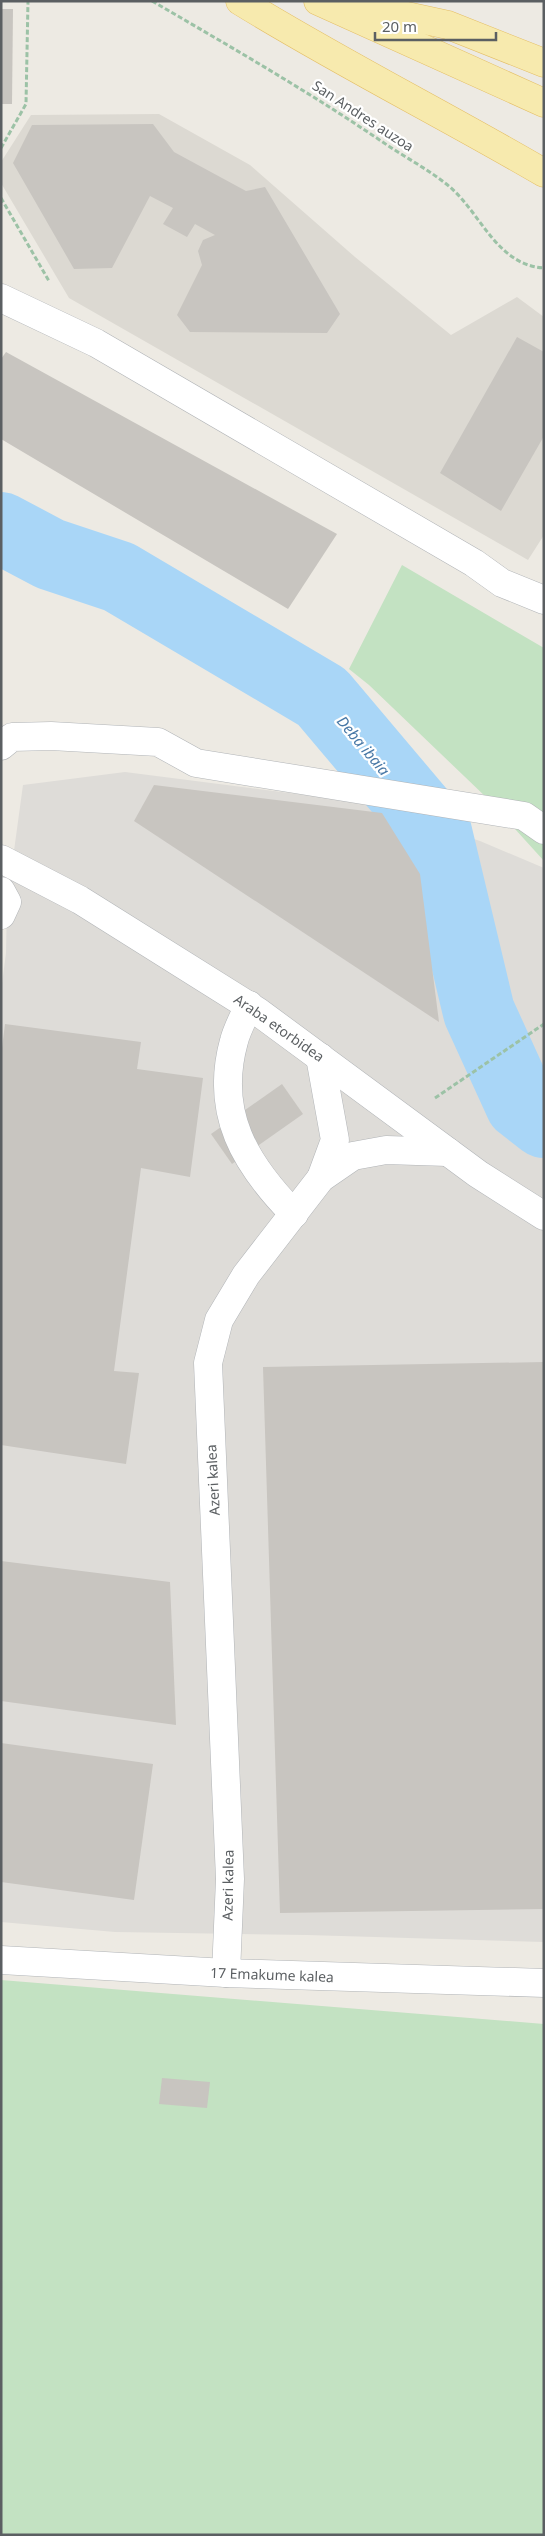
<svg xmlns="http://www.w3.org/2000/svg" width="545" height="2536" viewBox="0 0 545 2536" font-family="'Noto Sans',sans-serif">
<rect width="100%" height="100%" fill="#edeae3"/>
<path fill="#dedcd8" d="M125 772 360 802 480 841 544 868V1942L307 1935 115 1932 1 1922V991L6 953 7 902 23 785Z"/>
<path fill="#dcd9d2" d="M159 114 250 165 355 257 451 335 517 297 544 317V535L528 560 69 298 1 183V162L31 115Z"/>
<g fill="#c3e2c2">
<path d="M402 565 544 648V861L488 799 369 685 349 669Z"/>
<path d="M1 1980 544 2024V2535H1Z"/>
</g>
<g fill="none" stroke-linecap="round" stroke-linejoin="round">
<path stroke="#a9d6f7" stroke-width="72" d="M1 528 50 554 119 577 322 697 436 832 479 1012 521 1104 544 1122"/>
</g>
<g fill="#c8c5c0">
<path d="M1 9H13L12 104H1Z"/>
<path d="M153 124 174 152 246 191 265 187 340 314 327 333 190 332 177 315 202 265 198 251 203 240 215 235 195 224 187 237 163 224 173 208 150 196 112 268 74 269 13 163 32 125Z"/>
<path d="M517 337 544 352V436L501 511 440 473Z"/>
<path d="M6 352 337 534 288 609 1 439V359Z"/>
<path d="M154 785 382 813 420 874 439 1022 134 821Z"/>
<path d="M5 1024 141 1042 137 1069 203 1078 190 1177 141 1168 114 1371 139 1373 126 1464 1 1445V1056Z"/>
<path d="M282 1084 303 1114 232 1164 211 1134Z"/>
<path d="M544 1362V1909L280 1913 263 1367Z"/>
<path d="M1 1561 170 1582 176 1725 1 1701Z"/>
<path d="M1 1743 153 1764 134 1900 1 1882Z"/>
<path d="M162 2078 210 2082 207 2108 159 2104Z"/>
</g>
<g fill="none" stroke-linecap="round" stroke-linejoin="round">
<defs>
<g id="minor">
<path d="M1 298 96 343 474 563 502 583 544 600"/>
<path d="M1 746 12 737 51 736 158 742 196 763 524 816 544 830"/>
<path d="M1 859 80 900 257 1011 478 1174 544 1216"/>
<path d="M1 891 7 902 1 915"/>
<path d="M249 1005C244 1017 237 1029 234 1041 214 1113 245 1164 294 1214"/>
<path d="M320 1057 335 1140 321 1178"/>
<path d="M1 1960 226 1973 544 1983"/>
<path d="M226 1973 230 1879 208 1363 219 1320 246 1275 321 1178 353 1156 386 1150 448 1152"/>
</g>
<g id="major">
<path d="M240 1C339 62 443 114 544 173"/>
<path d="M318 1 544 103"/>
<path d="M352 4 448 25 544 63"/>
</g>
</defs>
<use href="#minor" stroke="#b1b4b7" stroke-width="29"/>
<use href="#major" stroke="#e4be65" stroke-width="29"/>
<g stroke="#9cc2a6" stroke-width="3" stroke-dasharray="5 2.5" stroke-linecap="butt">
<path d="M152 1C231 47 311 93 387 145 408 159 431 171 450 187 482 215 497 265 544 268"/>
<path d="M1 148 26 104 28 1"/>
<path d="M1 198 49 281"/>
<path d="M435 1098 544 1024"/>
</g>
<use href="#minor" stroke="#fff" stroke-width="28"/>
<use href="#major" stroke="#f7eaae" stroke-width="28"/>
</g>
<g text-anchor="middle" stroke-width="4.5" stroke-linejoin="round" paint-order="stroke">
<g font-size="14" fill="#5b5f62" stroke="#fff">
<text transform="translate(363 116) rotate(33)" y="5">San Andres auzoa</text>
<text transform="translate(279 1028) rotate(35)" y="5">Araba etorbidea</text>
<text transform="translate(213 1480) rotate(-93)" y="5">Azeri kalea</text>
<text transform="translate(228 1885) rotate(-89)" y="5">Azeri kalea</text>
<text transform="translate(272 1975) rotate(2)" y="5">17 Emakume kalea</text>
</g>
<g font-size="15" font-style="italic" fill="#4878a6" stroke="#fff">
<text transform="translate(363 746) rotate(50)" y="5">Deba ibaia</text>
</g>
</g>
<rect width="545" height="2536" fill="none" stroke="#5b5f62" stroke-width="5"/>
<path d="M375 32v8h121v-8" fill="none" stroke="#5b5f62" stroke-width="2.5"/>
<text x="382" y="32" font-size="15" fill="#5b5f62" stroke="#ffffff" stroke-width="4" paint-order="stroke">20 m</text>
</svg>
